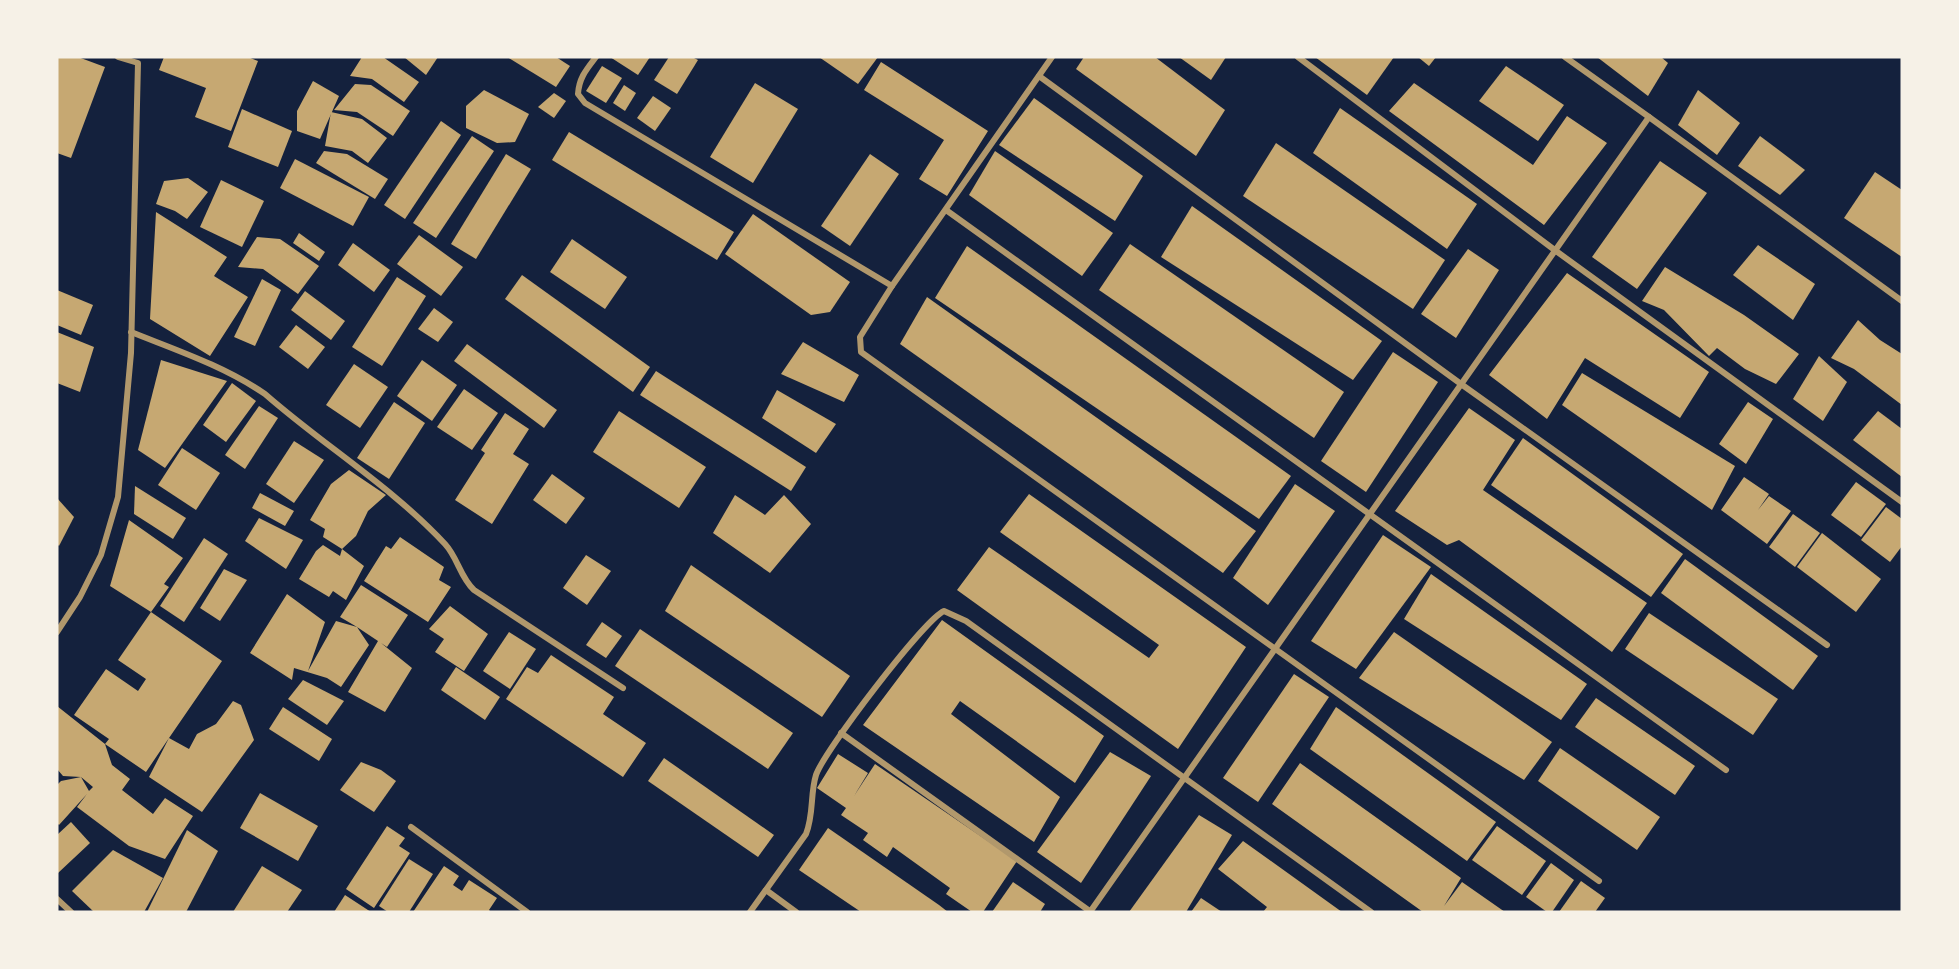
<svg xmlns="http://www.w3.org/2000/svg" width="1959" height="969" viewBox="0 0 1959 969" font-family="Barlow,sans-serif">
<rect width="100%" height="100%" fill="#14213d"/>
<g fill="#c6a872" fill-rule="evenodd">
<path d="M57 57H78L105 67 71 158 57 153Z"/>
<path d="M164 57H248L258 61 231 131 195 117 206 88 159 70Z"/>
<path d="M362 57H383L419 82 404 102 372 79 350 76Z"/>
<path d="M404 57H438L426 75Z"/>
<path d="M507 57H556L570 66 556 87Z"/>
<path d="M610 57H650L638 75Z"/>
<path d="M669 57H692L698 60 677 94 654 80Z"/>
<path d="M819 57H878L858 84Z"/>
<path d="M1084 57H1155L1225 110 1196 156 1076 69Z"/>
<path d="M1179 57H1226L1211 80Z"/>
<path d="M1315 57H1394L1367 95Z"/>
<path d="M1418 57H1436L1429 66Z"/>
<path d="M1597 57H1661L1668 63 1648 96Z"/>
<path d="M881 62 988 131 947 196 919 179 944 140 864 90Z"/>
<path d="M602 66 622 78 606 103 586 91Z"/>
<path d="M1506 66 1564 105 1538 141 1479 101Z"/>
<path d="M313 81 339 96 320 139 297 131V111Z"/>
<path d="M755 83 798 109 753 183 710 157Z"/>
<path d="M1414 83 1533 165 1567 116 1607 143 1544 225 1389 111Z"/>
<path d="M355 84 371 85 410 111 393 136 357 112 334 110Z"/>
<path d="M624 85 636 93 625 111 613 103Z"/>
<path d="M484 90 529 114 515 142 497 143 466 128V106Z"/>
<path d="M1698 90 1740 123 1717 155 1678 125Z"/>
<path d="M554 93 566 101 554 118 538 107Z"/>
<path d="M653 96 671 108 655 131 637 118Z"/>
<path d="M1034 98 1143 176 1115 221 999 145Z"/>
<path d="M1340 108 1477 204 1447 249 1313 153Z"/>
<path d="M242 109 292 131 278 167 228 147Z"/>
<path d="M331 112 362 119 387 138 368 163 352 151 325 146Z"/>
<path d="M441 121 461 135 405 219 384 205Z"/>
<path d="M569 132 734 232 717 260 552 160Z"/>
<path d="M472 136 494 151 436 238 413 223Z"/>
<path d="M1760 136 1805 170 1780 195 1738 166Z"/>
<path d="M1276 143 1445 260 1413 309 1243 196Z"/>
<path d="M324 151 347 154 388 179 375 199 316 163Z"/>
<path d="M995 151 1113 233 1082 276 969 195Z"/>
<path d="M506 154 531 169 476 259 451 244Z"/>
<path d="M870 154 899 174 850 246 821 226Z"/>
<path d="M295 159 369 197 353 226 280 188Z"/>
<path d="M1660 161 1707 193 1637 289 1592 257Z"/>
<path d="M1875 172 1902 190V257L1844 218Z"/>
<path d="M188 178 208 192 187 219 175 211 156 204 164 181Z"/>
<path d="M221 180 264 201 242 247 200 227Z"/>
<path d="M1192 206 1382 341 1353 380 1161 257Z"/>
<path d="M156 212 227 257 214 276 248 297 210 356 150 319Z"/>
<path d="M753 214 850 282 830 312 811 315 725 254Z"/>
<path d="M299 233 325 252 319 261 293 243Z"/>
<path d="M419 235 463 267 441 296 397 264Z"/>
<path d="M257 237 280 239 319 266 298 294 263 269 238 267Z"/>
<path d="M572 239 627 277 605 309 550 272Z"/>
<path d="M353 243 390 270 374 292 338 265Z"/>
<path d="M1130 244 1344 392 1314 438 1099 290Z"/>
<path d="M1758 245 1815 284 1793 320 1733 275Z"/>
<path d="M967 246 1291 476 1259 519 935 298Z"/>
<path d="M1468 249 1499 270 1456 338 1421 314Z"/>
<path d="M1665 267 1744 315 1799 354 1776 384 1745 369 1717 348 1709 356 1664 310 1642 301Z"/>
<path d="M1567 273 1709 372 1680 418 1585 358 1547 419 1489 375Z"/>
<path d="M522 275 650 367 633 392 505 299Z"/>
<path d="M397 277 426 296 382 366 352 347Z"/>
<path d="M262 279 281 290 255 346 234 337Z"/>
<path d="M57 290 93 305 81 335 57 325Z"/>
<path d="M305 291 345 321 331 340 291 310Z"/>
<path d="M927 297 1256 531 1223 573 900 344Z"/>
<path d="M434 308 453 322 438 342 418 329Z"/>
<path d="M1858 320 1880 340 1902 354V405L1854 369 1831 358Z"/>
<path d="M296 325 325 347 308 369 279 347Z"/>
<path d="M57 332 94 347 80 392 57 383Z"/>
<path d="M803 342 859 375 844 402 781 374Z"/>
<path d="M467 344 557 410 544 428 454 361Z"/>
<path d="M1393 352 1438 382 1366 492 1321 461Z"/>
<path d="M1819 356 1847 382 1823 421 1793 399Z"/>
<path d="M161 360 227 381 165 468 138 450Z"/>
<path d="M422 360 457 385 432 421 397 396Z"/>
<path d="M354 364 388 387 360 428 326 405Z"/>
<path d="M656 371 806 467 791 491 640 395Z"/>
<path d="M1582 373 1735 466 1712 510 1562 405Z"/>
<path d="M232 383 256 401 226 442 203 425Z"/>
<path d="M464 389 498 413 472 450 437 427Z"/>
<path d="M777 390 836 424 816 453 762 418Z"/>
<path d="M394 402 425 423 389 479 357 458Z"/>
<path d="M1748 402 1773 419 1746 464 1719 444Z"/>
<path d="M259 406 278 418 245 469 225 455Z"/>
<path d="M1469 408 1515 440 1483 490 1647 603 1612 652 1459 540 1447 545 1395 511Z"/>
<path d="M619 411 706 467 679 508 593 452Z"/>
<path d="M1878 411 1902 429V477L1853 440Z"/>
<path d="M505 413 529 429 513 454 529 464 492 524 455 500 485 453 481 450Z"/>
<path d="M1523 438 1683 554 1651 597 1491 485Z"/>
<path d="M294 441 324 460 294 503 266 484Z"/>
<path d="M182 448 220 473 196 510 158 485Z"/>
<path d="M349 470 386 495 368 511 356 536 342 549 323 537 325 529 310 520 331 484Z"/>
<path d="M552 474 585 498 566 524 533 500Z"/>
<path d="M1744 477 1769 494 1758 510 1769 496 1791 511 1767 544 1721 510Z"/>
<path d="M1856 482 1886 504 1861 537 1831 515Z"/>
<path d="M1295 484 1335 511 1268 605 1233 578Z"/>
<path d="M135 486 186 518 173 539 134 514Z"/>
<path d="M260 493 294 511 285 526 252 508Z"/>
<path d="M1029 494 1246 647 1178 749 957 590 989 547 1149 658 1159 645 1000 532Z"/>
<path d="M735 495 765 515 784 495 811 524 770 573 713 533Z"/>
<path d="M57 498 74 517 59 546 57 544Z"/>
<path d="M1886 507 1902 519V546L1890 562 1861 540Z"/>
<path d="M1793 514 1820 533 1795 567 1769 547Z"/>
<path d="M259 518 303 540 286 569 245 541Z"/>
<path d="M129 520 183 558 164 584 169 587 151 612 110 586Z"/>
<path d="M1822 533 1881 579 1856 612 1797 567Z"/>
<path d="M1383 535 1431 567 1356 669 1311 641Z"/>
<path d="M400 537 444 567 439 580 451 587 428 622 364 581 386 546 391 549Z"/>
<path d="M204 538 228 554 184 622 160 606Z"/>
<path d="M323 545 340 556 342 549 364 566 346 600 333 591 329 597 299 579 316 551Z"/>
<path d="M586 555 611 571 587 605 563 588Z"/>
<path d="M1685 559 1818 656 1793 690 1661 593Z"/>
<path d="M691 565 850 676 822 717 665 611Z"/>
<path d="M224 569 247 580 220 621 200 608Z"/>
<path d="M1431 574 1587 684 1561 720 1404 619Z"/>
<path d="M361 585 408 615 387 647 381 643 412 668 385 712 348 692 378 641 357 627 369 645 341 687 327 678 294 668 292 680 250 653 287 594 325 622 308 671 336 621 357 627 340 617Z"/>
<path d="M450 606 488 634 464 671 435 652 444 639 429 629Z"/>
<path d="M151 612 222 661 169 738 189 749 197 734 216 724 233 701 241 705 254 740 202 812 149 777 169 738 146 772 105 744 112 765 130 779 122 790 153 814 165 798 193 816 165 859 129 846 77 807 87 794 59 825 57 823V785L61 781 81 777 63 776 57 769V706L105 744 109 739 74 715 106 669 138 691 146 679 118 660ZM81 777 93 787 89 791Z"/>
<path d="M1649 613 1778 699 1753 735 1625 649Z"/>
<path d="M942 620 1104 736 1075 783 960 701 951 714 1060 797 1034 842 863 725Z"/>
<path d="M602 622 622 636 606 658 586 645Z"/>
<path d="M640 629 793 733 768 769 615 666Z"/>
<path d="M509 632 536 649 510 689 483 671Z"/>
<path d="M1394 632 1552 742 1524 780 1359 678Z"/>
<path d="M551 655 614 697 603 714 646 743 623 777 506 699 527 667 538 673Z"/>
<path d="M456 667 500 697 485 720 441 690Z"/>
<path d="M1294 674 1329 697 1258 802 1223 778Z"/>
<path d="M303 680 344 701 327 725 288 699Z"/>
<path d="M1596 698 1695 766 1675 795 1575 727Z"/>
<path d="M283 707 332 739 319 761 269 729Z"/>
<path d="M1336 707 1496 822 1467 861 1310 749Z"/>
<path d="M1560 748 1660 817 1637 850 1538 781Z"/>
<path d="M1110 752 1151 776 1081 883 1037 852Z"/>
<path d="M838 754 868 773 854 796 875 764 1017 861 983 912H972L946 894 950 888 893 847 887 857 863 840 868 833 841 815 846 808 817 788Z"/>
<path d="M664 758 774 835 758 857 648 781Z"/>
<path d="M361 762 381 770 396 781 374 812 340 790Z"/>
<path d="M1300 763 1461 878 1444 906 1462 882 1505 912H1423L1272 804Z"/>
<path d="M260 793 318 826 298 861 240 828Z"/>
<path d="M1199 815 1232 835 1186 912H1129Z"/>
<path d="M71 822 90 843 57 874V835Z"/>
<path d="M387 826 405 838 399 846 410 853 374 908 346 889Z"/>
<path d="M1497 826 1546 861 1522 895 1472 860Z"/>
<path d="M828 828 939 905 948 912H861L799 870Z"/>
<path d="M187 830 218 851 186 912H147Z"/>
<path d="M1243 841 1342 912H1263L1267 907 1218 869Z"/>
<path d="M113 850 163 878 144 912H94L72 891Z"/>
<path d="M409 859 433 874 409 912H388L379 906Z"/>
<path d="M1551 863 1574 880 1552 912H1547L1526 897Z"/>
<path d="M262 866 302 890 287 912H233Z"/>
<path d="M444 866 459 876 453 885 462 891 469 880 497 898 489 910 491 912H413Z"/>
<path d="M1581 881 1605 898 1595 912H1559Z"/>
<path d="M1013 882 1045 904 1040 912H992Z"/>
<path d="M345 895 371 912H334Z"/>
<path d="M1201 898 1222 912H1191Z"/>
</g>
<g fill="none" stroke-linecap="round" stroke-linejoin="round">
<g stroke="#b1986c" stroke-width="6">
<path d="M596 57C586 70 579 78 578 94L585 103 892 286"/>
<path d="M1052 57 892 286 860 337 861 352 1599 881"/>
<path d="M1298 57 1556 251 1902 502"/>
<path d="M1039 76 1461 384 1827 645"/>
<path d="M1649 117 1902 301"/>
<path d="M946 210 1726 770"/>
<path d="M131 332C176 350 224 366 265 394 323 445 392 487 445 544 458 558 460 577 474 590L623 688"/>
<path d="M57 632 80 597 101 555 118 497 131 353 138 63 118 57"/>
<path d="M841 733 1091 912"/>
<path d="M411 827 527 912"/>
<path d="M766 890 796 912"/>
<path d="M57 899 71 912"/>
<path d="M750 912 806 834C814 814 810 794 816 775 824 751 924 620 944 611L966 621 1371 912"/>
<path d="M1090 912 1649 117 1565 57"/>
</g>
</g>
<rect width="1959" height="969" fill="none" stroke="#f6f1e7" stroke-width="117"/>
</svg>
